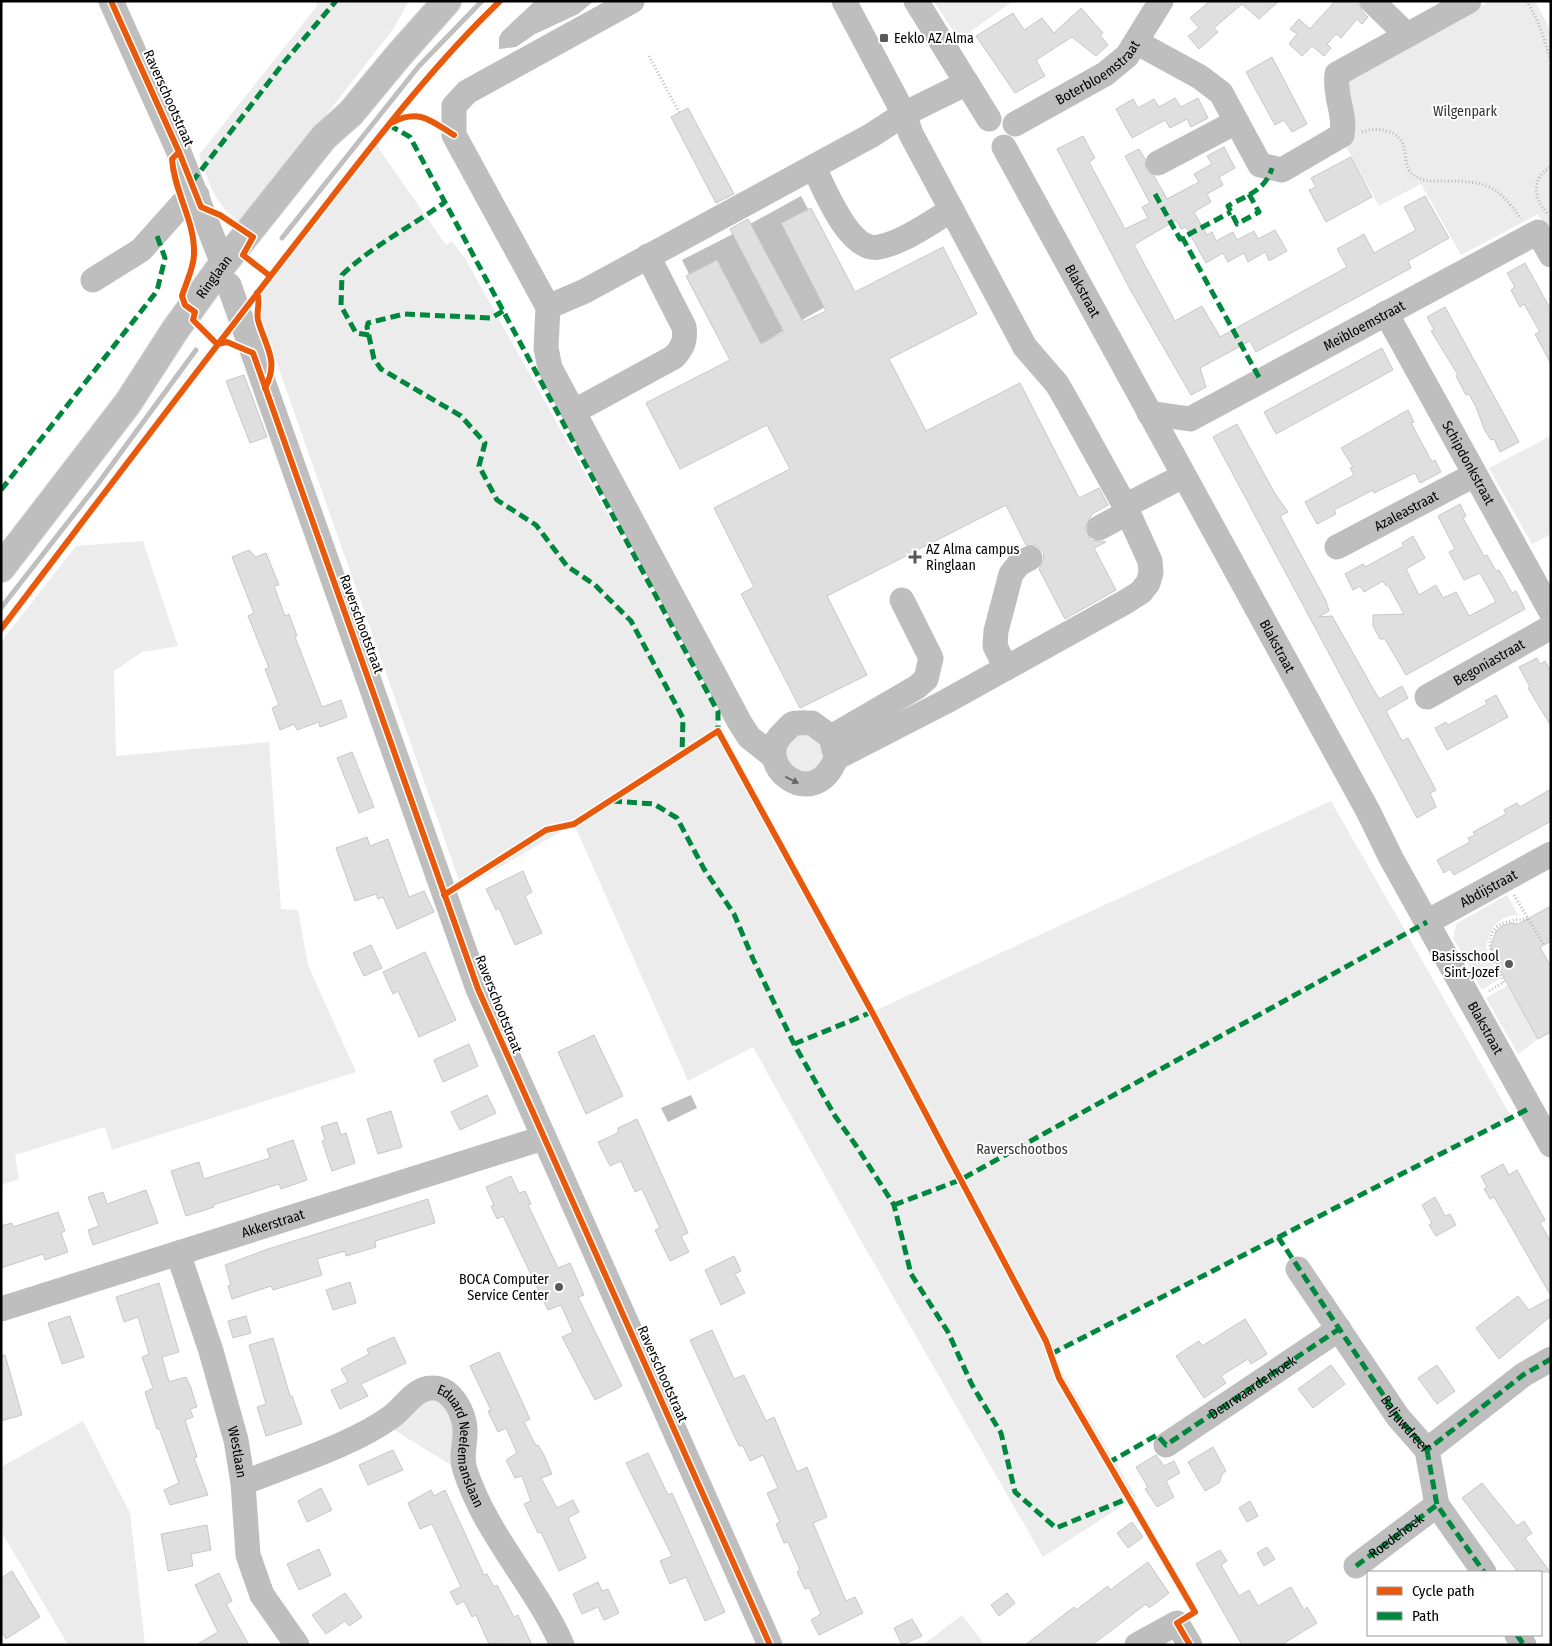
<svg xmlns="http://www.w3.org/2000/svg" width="1552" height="1646" viewBox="0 0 1552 1646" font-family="'Fira Sans Condensed',sans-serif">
<rect width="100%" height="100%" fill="#fff"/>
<g fill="#ececec">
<path d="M316 1H409L394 28 241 224C215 204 209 185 199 155L317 6Z"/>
<path d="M934 1H1013L959 40Z"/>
<path d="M1490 1H1535L1551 31V236L1538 214 1461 255 1421 184 1379 206 1346 147 1344 84 1354 72Z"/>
<path d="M377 146 446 245 452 241 466 260 718 712V731L872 1012 1331 801 1512 1118 1264 1244 1052 1355 1136 1497 1043 1557 860 1239 753 1047 688 1081 574 824 462 889 261 318 262 292Z"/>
<path d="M1551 436V534L1532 544 1489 468Z"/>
<path d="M143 541 178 646 142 652 114 671 116 756 269 742 281 909 298 910 308 965 356 1072 112 1150 105 1127 15 1155 19 1179 1 1185V642L76 546Z"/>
<circle cx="803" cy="754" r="19"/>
<path d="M1507 895 1518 915C1498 915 1490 929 1486 947L1499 979 1482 990 1453 938 1457 923Z"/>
<path d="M1508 985 1538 1039 1518 1054 1486 998Z"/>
<path d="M432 1393 461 1426 454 1467 391 1428Z"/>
<path d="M83 1421 130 1513 145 1645H68L1 1531V1467Z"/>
<path d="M962 1615 985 1645H923Z"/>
</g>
<g fill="#bfbfbf">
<path d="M535 1H594L578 14 535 34 516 47 499 49V38L502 32Z"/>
<path d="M801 196 808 209 782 223 825 307 802 320 750 224Z"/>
<path d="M733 234 783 331 761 344 717 260 689 274 682 260Z"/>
<path d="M691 1095 697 1108 668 1122 661 1108Z"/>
</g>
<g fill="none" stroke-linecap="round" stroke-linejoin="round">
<g stroke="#bfbfbf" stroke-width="5">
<path d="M282 238 419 66 482 1"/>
<path d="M1 608 97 485 196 350"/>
</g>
</g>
<g fill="#dfdfdf" stroke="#c7c7c7">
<path d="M1210 1H1279L1259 19 1242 4 1214 28 1218 32 1199 49 1188 36 1199 28 1190 18Z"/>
<path d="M1335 1H1358L1362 11 1368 17 1362 24 1357 19 1341 38 1336 34 1327 44 1331 48 1324 56 1312 46 1302 56 1289 44 1297 34 1290 29 1299 19 1310 29Z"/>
<path d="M1081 8 1103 33 1100 35 1108 45 1096 56 1072 37 1036 60 1045 76 1015 93 976 36 1013 13 1024 30 1042 18 1054 33Z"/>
<path d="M1272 57 1307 124 1292 132 1284 120 1275 125 1246 72Z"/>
<path d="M1175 98 1181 107 1198 98 1208 118 1191 127 1187 119 1170 128 1165 120 1132 138 1116 109 1133 99 1138 108 1154 99 1159 107Z"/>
<path d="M688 108 734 194 716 203 671 117Z"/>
<path d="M1083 136 1095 158 1089 162 1125 229 1148 218 1142 207 1150 203 1125 156 1139 149 1145 159 1146 170 1154 176 1167 199 1199 182 1194 174 1212 164 1207 156 1224 147 1235 168 1219 177 1223 185 1207 194 1211 202 1194 212 1207 235 1212 232 1216 241 1233 232 1237 240 1254 231 1258 239 1275 230 1287 251 1269 261 1265 252 1248 262 1244 253 1228 262 1223 253 1206 263 1186 227 1181 229 1176 220 1134 245 1175 321 1202 306 1220 337 1347 267 1337 249 1364 234 1374 253 1416 230 1404 207 1425 196 1449 238 1408 261 1411 268 1256 352 1250 341 1200 368 1206 387 1191 395 1131 291 1057 149Z"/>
<path d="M1351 157 1372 197 1326 222 1309 190 1316 187 1311 178Z"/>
<path d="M811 208 855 292 943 247 977 314 889 359 926 431 1020 383 1079 498 1099 488 1108 505 1092 514 1085 528 1091 540 1106 542 1094 548 1116 590 1065 619 1039 569 1044 559 1043 552 1037 546 1026 545 1006 505 827 596 867 675 800 708 741 594 754 587 714 508 790 469 767 425 680 469 646 403 730 360 686 276 717 260 761 344 784 332 730 229 748 219 803 322 826 311 781 223Z"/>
<path d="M1525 263 1551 310V364L1535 334 1540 332 1524 304 1520 307 1511 290 1515 287 1507 273Z"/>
<path d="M1445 307 1519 442 1500 452 1494 439 1491 440 1485 431 1476 407 1469 394 1466 395 1456 376 1458 375 1431 331 1434 330 1427 317Z"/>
<path d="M1382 348 1393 370 1276 434 1264 412Z"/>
<path d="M244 375 267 437 250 443 226 381Z"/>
<path d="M1408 410 1414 422 1411 423 1432 462 1435 460 1441 472 1420 483 1415 473 1374 493 1373 490 1334 510 1336 514 1317 524 1305 502 1354 475 1350 468 1353 467 1341 448Z"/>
<path d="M1237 424 1274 492 1288 512 1280 516 1326 601 1329 611 1318 617 1332 616 1379 699 1402 686 1408 698 1386 711 1402 741 1408 738 1436 790 1430 793 1436 807 1417 818 1213 437Z"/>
<path d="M1460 504 1466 516 1463 518 1484 556 1487 555 1496 571 1499 570 1512 593 1516 591 1525 609 1406 675 1385 639H1380L1373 626V615L1404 614 1388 585 1386 586 1383 581 1364 592 1360 586 1353 590 1345 574 1363 564 1365 567 1404 546 1402 543 1413 536 1425 558 1406 569 1419 595 1436 585 1443 598 1456 592 1469 616 1496 602 1480 573 1464 580 1449 552 1455 549 1438 516Z"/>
<path d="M249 550 256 557 266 553 279 585 274 586 285 616 289 614 297 636 295 637 322 707 341 700 347 717 320 727 319 722 297 730 294 724 280 730 272 708 279 705 265 669 269 668 248 616 254 613 232 557Z"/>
<path d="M1537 658 1540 664 1545 661 1551 672V726L1528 688 1530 687 1519 667Z"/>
<path d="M1496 695 1508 717 1447 750 1435 728 1446 722 1448 725 1487 704 1485 701Z"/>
<path d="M352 752 374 807 359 813 337 758Z"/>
<path d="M1551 789V821L1454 875 1450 869 1444 873 1437 860 1470 842 1468 838 1475 835 1473 832 1506 814 1504 810 1517 803 1520 807Z"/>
<path d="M367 837 370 846 388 839 409 897 424 891 434 912 397 929 383 897 378 899 376 894 355 901 336 848Z"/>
<path d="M523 871 532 892 525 896 542 933 515 945 499 908 496 910 486 889Z"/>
<path d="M1551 906V941L1540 947 1551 967V1032L1538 1039 1492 956 1491 946 1496 931 1502 926 1510 923 1518 924Z"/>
<path d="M371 945 382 968 364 976 353 953Z"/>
<path d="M425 952 456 1020 419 1037 398 991 393 994 383 972Z"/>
<path d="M594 1035 623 1096 586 1114 558 1052Z"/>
<path d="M469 1044 478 1066 443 1082 434 1060Z"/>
<path d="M487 1095 496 1113 460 1130 451 1112Z"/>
<path d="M391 1111 402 1147 378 1154 367 1119Z"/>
<path d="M637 1119 688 1233 681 1236 689 1252 670 1261 655 1230 660 1228 642 1189 635 1192 621 1161 610 1166 598 1142 618 1133V1128Z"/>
<path d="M337 1122 341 1135 346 1133 355 1163 332 1171 322 1141 325 1140 321 1127Z"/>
<path d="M293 1140 307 1180 281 1189 279 1184 213 1205 214 1207 186 1216 171 1171 199 1162 204 1179 270 1158 267 1149Z"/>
<path d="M1503 1164 1509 1175 1517 1170 1545 1220 1540 1223 1551 1242V1296L1494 1197 1490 1199 1484 1189 1487 1187 1481 1176Z"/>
<path d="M511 1176 519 1193 525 1191 531 1204 528 1205 558 1268 570 1263 584 1295 578 1297 622 1386 595 1400 562 1337 573 1332 561 1305 548 1310 503 1216 497 1219 491 1206 494 1205 486 1187Z"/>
<path d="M146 1190 158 1223 93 1245 88 1230 99 1226 88 1197 103 1192 107 1204Z"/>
<path d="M1435 1197 1445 1216 1450 1214 1456 1225 1436 1236 1429 1225 1432 1223 1422 1205Z"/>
<path d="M428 1199 435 1223 375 1241 376 1247 346 1256 345 1251 317 1259 322 1275 273 1290 271 1286 232 1299 228 1286 231 1285 225 1265 268 1249Z"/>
<path d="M58 1212 65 1231 61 1233 68 1252 45 1260 43 1254 1 1268V1226L12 1223 13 1227Z"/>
<path d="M734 1256 741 1271 735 1274 745 1293 721 1305 705 1270Z"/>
<path d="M350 1282 356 1303 333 1310 326 1290Z"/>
<path d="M159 1283 179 1352 162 1357 169 1382 186 1377 191 1388 197 1407 190 1409 193 1417 185 1420 197 1457 194 1458 208 1495 170 1505 164 1490 179 1483 159 1428 157 1429 145 1392 153 1388 142 1357 149 1354 138 1317 124 1322 116 1297Z"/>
<path d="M1518 1296 1529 1310 1551 1298V1316L1499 1359 1476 1328Z"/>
<path d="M70 1316 84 1357 62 1364 48 1323Z"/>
<path d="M246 1316 251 1333 233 1338 228 1321Z"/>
<path d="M1245 1319 1267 1354 1251 1364 1248 1359 1221 1376 1226 1383 1204 1398 1176 1356 1199 1341 1202 1346Z"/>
<path d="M712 1330 734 1379 744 1375 766 1421 774 1417 797 1472 807 1467 827 1517 813 1523 846 1601 855 1597 863 1613 819 1635 811 1620 821 1614 809 1588 805 1589 797 1572 800 1570 788 1542 784 1543 776 1524 780 1522 767 1493 778 1488 763 1455 750 1461 743 1446H739L690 1340Z"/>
<path d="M394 1337 406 1363 361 1384 368 1396 340 1409 331 1390 348 1382 341 1369 369 1354 367 1349Z"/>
<path d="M273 1338 290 1396H292L302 1424 266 1436 257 1407 266 1404 249 1345Z"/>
<path d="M499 1352 530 1419 524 1422 536 1446 538 1445 544 1455 552 1474 541 1478 557 1508 573 1500 579 1512 568 1518 586 1558 559 1571 541 1532 538 1533 524 1504 531 1501 522 1476 515 1478 506 1460 517 1453 506 1428 498 1432 488 1411 491 1410 470 1366Z"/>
<path d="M5 1355 22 1415 1 1421V1356Z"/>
<path d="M1331 1365 1345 1384 1313 1408 1298 1389Z"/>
<path d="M1437 1365 1455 1391 1437 1404 1418 1378Z"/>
<path d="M1213 1447 1226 1471 1222 1474 1219 1483 1205 1491 1188 1462Z"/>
<path d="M393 1450 403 1470 368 1485 359 1465Z"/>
<path d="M648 1453 668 1495 672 1493 725 1612 705 1621 686 1577 670 1584 660 1561 672 1556 626 1463Z"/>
<path d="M1156 1455 1164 1466 1174 1461 1180 1473 1166 1481 1174 1497 1157 1507 1145 1489 1148 1487 1136 1467Z"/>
<path d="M1482 1483 1517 1526 1524 1521 1532 1533 1525 1538 1550 1572H1518L1462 1498Z"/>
<path d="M321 1488 332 1510 307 1522 298 1501Z"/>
<path d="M431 1490 434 1496 445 1490 484 1575 487 1574 494 1587 497 1585 514 1617 518 1615 532 1645 489 1644 476 1615 472 1617 464 1601 457 1605 450 1592 461 1587 432 1524 420 1529 408 1503Z"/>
<path d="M1250 1501 1258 1516 1247 1522 1239 1508Z"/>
<path d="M1132 1522 1143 1537 1128 1548 1117 1533Z"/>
<path d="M207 1525 211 1550 191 1554 193 1566 168 1571 161 1534Z"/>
<path d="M1267 1547 1275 1559 1264 1566 1257 1553Z"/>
<path d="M319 1549 331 1575 299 1590 287 1564Z"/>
<path d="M1220 1550 1227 1561 1221 1565 1239 1596 1249 1590 1258 1606 1291 1587 1304 1610 1307 1607 1317 1623 1281 1645H1242L1196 1564Z"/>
<path d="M1148 1562 1169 1593 1149 1608 1146 1604 1092 1645H1025L1074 1607 1076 1610 1108 1586 1110 1590Z"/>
<path d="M12 1571 40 1617 6 1639 1 1631V1578Z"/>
<path d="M219 1573 232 1601 226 1604 249 1645H196L218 1632 195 1585Z"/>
<path d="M598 1582 602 1591 608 1589 619 1613 604 1620 598 1607 582 1614 573 1594Z"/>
<path d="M345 1593 362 1617 349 1626 345 1621 326 1634 312 1615Z"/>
<path d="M1007 1593 1015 1603 999 1616 991 1605Z"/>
<path d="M912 1619 922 1636 902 1645 894 1628Z"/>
</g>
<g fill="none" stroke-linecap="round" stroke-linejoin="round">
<defs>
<g id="major">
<path id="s12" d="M1 568 128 403 175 330 223 264 324 137 351 113 399 55 447 1"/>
</g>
</defs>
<use href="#major" stroke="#dbdbdb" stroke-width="30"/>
<g stroke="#b9b9b9" stroke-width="3" stroke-dasharray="1 2.5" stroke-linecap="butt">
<path d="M1527 1 1538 22 1551 60"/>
<path d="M649 56 679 112"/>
<path d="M1362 132C1377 126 1399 130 1404 147 1406 155 1405 166 1411 173 1413 175 1418 177 1421 179 1428 182 1437 181 1444 181 1485 181 1497 184 1521 219"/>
<path d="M1547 213C1533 198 1531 178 1551 167"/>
<path d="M1514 895 1544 945"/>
<path d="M1489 991 1504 982C1486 948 1478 920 1528 919"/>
</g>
<g stroke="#bebebe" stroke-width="25">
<path d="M111 1 179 152 223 264"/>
<path d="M632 1 467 92 454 106V135L548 307 546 348 550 368 740 723 749 737 773 756"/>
<path d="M916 1 989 119"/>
<path d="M1372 1 1407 35"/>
<path d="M1136 42 1200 77 1221 93 1260 165 1282 170 1342 135C1346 113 1334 98 1337 74L1469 1"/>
<path id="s1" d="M1015 124 1105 74 1127 56 1161 1"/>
<path id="s2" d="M1004 147 1368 811 1391 858 1551 1145"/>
<path d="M1158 163 1236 122"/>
<path d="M814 167C824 189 850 253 879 247 905 242 930 222 952 210"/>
<path d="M93 280 141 250 183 203 197 195"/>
<path d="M229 285 478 989 770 1645"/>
<path d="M548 307 585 291 872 135 904 114 967 83"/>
<path id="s3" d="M1386 313 1551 612"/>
<path d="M573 412 674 357C683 347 686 340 684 327L648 256"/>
<path id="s4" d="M1149 413 1190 419 1538 232 1551 255"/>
<path d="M1125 506 1183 476"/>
<path d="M1099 528 1127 513"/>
<path id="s5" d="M1337 547 1474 475"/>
<path d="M1006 668 995 646 996 631 1011 574 1019 564 1030 558"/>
<path id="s6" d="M1427 697 1551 627"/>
<path d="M831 737 917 687 926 679 931 658 902 600"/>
<path d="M836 758 831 737 812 723C806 723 798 722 792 724 790 726 786 730 784 732 749 763 814 816 836 758L945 702 1127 601 1141 592 1148 583 1151 573 1150 561 1125 506 1068 403 1057 384 1025 347 911 134 904 114 844 1"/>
<path id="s7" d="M1427 922 1551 854"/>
<path id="s8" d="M178 1253 211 1351 236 1440 243 1483 248 1555 262 1595 297 1645"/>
<path d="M1298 1269 1398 1417 1427 1450 1523 1375 1551 1359"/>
<path id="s9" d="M1 1309 543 1138"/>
<path id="s10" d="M1166 1445 1339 1329"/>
<path d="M1427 1450 1437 1505 1484 1572"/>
<path id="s11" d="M243 1483C287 1465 353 1445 391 1417 404 1408 415 1387 433 1388 452 1388 464 1413 465 1429 466 1444 460 1455 465 1470 486 1535 535 1584 562 1645"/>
<path d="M1356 1566 1437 1505"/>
<path d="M1517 1635 1524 1645"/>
<path d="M1137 1645 1177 1623 1190 1645"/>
</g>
<use href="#major" stroke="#bebebe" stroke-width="28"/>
<g stroke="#00873e" stroke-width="5" stroke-dasharray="10 5" stroke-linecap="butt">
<path d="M389 125 410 137 718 712V731"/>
<path d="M192 182 285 61 336 1"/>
<path d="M1155 194 1180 239 1231 212"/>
<path d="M1249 194 1259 212 1237 224 1228 206C1247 195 1265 191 1272 168"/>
<path d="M1182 237 1261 381"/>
<path d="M503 311 491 318 404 314 368 323 367 327 374 359 381 369 461 416 485 443 479 466 497 500 536 525 567 566 595 585 631 621 683 718 682 754"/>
<path d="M369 335 356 333 341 306 342 275C373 245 411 227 445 202"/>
<path d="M1 490 157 291 165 258 156 233"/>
<path d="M612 801 654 804 677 818 704 869 734 914 753 959 794 1044 835 1116 857 1147 894 1205 911 1274 948 1332 972 1385 1001 1433 1015 1492 1056 1528 1129 1498"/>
<path d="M794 1044 872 1012"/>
<path d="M894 1205 960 1180 1427 922"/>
<path id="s13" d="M1278 1237 1398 1417 1427 1450 1523 1375 1551 1359"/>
<path d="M1051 1354 1530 1108"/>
<path d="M1427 1450 1437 1505 1484 1572"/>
<path d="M1108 1463 1157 1435 1166 1445 1339 1329"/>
<path id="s14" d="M1356 1566 1437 1505"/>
<path d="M1517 1635 1524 1645"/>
</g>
<defs>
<g id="cycleway">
<path d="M111 1 179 152 201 207 220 215 253 237 243 255 270 276"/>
<path d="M393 122C420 108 432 122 454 135"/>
<path d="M179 152 172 159C174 192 195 220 194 254 194 267 186 283 182 296L185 305 195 312 193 320 217 344 227 342 253 353 478 989 770 1645"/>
<path d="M257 293C261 301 256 311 258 320 265 346 280 361 265 388"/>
<path d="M1 629C103 495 204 361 307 229 368 151 428 70 500 1"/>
<path d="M444 895 546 830 574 824 718 731 872 1012 1046 1341 1059 1378 1195 1612 1177 1623 1190 1645"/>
</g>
</defs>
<use href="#cycleway" stroke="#fff" stroke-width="9"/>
<use href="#cycleway" stroke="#e8590c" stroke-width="6"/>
</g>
<defs><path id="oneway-solid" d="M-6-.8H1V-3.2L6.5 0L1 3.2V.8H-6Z" transform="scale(1.25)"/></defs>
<use fill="#686868" href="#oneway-solid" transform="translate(792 780) rotate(26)"/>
<g fill="#595959" stroke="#fff" stroke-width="2">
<rect x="879" y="33" width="10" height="10" rx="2.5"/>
<path d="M912.5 549.5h5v5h5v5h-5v5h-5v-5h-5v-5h5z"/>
<circle cx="1509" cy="964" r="5"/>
<circle cx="559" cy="1287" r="5"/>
</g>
<g text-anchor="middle" stroke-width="4" stroke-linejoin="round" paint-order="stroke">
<g font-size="14" fill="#000" stroke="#fff" text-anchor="start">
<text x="894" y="43">Eeklo AZ Alma</text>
<text x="926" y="554">AZ Alma campus<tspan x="926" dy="16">Ringlaan</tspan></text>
<text x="1499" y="961" text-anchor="end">Basisschool<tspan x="1499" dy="16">Sint-Jozef</tspan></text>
<text x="549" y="1284" text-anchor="end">BOCA Computer<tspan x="549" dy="16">Service Center</tspan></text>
</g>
<g font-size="14" fill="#000" stroke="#fff">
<text dy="5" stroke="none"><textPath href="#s1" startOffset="98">Boterbloemstraat</textPath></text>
<text transform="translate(169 98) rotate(66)" y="5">Raverschootstraat</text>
<text dy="5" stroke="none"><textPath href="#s12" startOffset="361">Ringlaan</textPath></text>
<text dy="5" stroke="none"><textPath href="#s2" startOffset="164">Blakstraat</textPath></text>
<text dy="5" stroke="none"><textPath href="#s4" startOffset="239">Meibloemstraat</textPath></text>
<text dy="5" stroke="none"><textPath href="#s3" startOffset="171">Schipdonkstraat</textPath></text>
<text dy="5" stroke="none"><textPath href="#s5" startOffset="78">Azaleastraat</textPath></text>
<text transform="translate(362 624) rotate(70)" y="5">Raverschootstraat</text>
<text dy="5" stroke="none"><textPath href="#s2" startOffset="569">Blakstraat</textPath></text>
<text dy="5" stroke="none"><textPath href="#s6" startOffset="71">Begoniastraat</textPath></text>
<text dy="5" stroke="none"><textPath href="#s7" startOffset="70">Abdijstraat</textPath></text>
<text transform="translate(499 1004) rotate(68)" y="5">Raverschootstraat</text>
<text dy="5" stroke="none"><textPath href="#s2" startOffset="1004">Blakstraat</textPath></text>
<text dy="5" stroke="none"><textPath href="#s9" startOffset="285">Akkerstraat</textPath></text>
<text transform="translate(663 1374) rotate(66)" y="5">Raverschootstraat</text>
<text dy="5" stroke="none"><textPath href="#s10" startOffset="104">Deurwaarderhoek</textPath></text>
<text dy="5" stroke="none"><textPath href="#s13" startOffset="226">Baljuwdreef</textPath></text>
<text dy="5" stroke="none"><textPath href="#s11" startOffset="286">Eduard Neelemanslaan</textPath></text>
<text dy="5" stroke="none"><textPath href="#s8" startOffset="208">Westlaan</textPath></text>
<text dy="5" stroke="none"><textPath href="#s14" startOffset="50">Roedehoek</textPath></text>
</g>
<g font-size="14" fill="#333" stroke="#fff">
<text x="1465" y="116">Wilgenpark</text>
<text x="1022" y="1154">Raverschootbos</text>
</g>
</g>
<rect width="1552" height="1646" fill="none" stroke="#000000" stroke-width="5"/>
<rect x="1367" y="1571" width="175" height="65" fill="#ffffff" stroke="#999999"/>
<rect x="1377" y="1587" width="25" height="8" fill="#e8590c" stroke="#999999"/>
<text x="1412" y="1596" font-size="15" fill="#000000">Cycle path</text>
<rect x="1377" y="1612" width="25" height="8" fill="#00873e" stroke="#999999"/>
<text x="1412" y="1621" font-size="15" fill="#000000">Path</text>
</svg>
